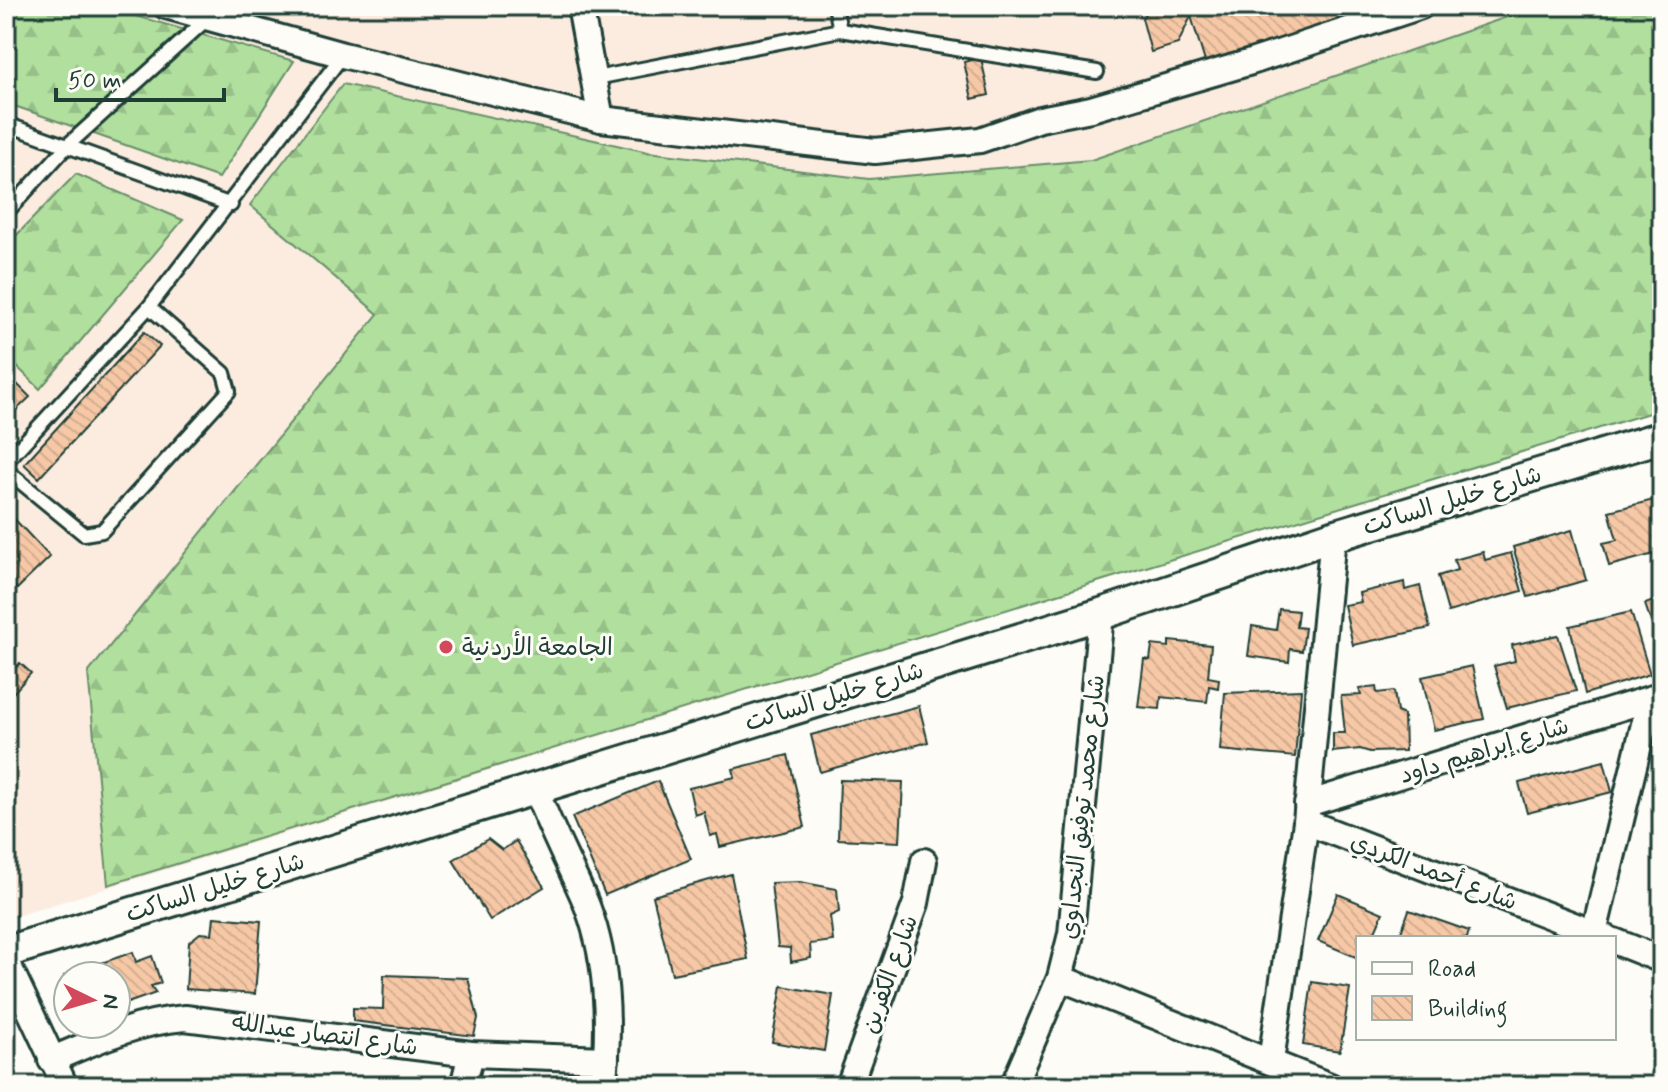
<svg xmlns="http://www.w3.org/2000/svg" width="1668" height="1092" viewBox="0 0 1668 1092" font-family="Mynerve,'Playpen Sans Arabic',sans-serif">
<defs>
<pattern id="forest-firs" width="22" height="20" patternUnits="userSpaceOnUse" patternTransform="scale(2)"><rect width="22" height="20" fill="#b0df9e"/><path d="M5 1l3.5 6h-7zM16 11l3.5 6h-7z" fill="#97c089"/></pattern>
<pattern id="building-back-hatch" width="6" height="6" patternUnits="userSpaceOnUse" patternTransform="scale(2)"><rect width="6" height="6" fill="#f7c8a6"/><path d="M-1 5l2 2M0 0l6 6M5-1l2 2" fill="none" stroke="#d3ad90"/></pattern>
</defs>
<rect width="100%" height="100%" fill="#fdfcf7"/>
<filter id="ink" filterUnits="userSpaceOnUse"><feTurbulence type="fractalNoise" baseFrequency=".0125" numOctaves="2"/><feDisplacementMap in="SourceGraphic" scale="16" xChannelSelector="R" yChannelSelector="G"/><feConvolveMatrix kernelMatrix="1 2 1 2 8 2 1 2 1" color-interpolation-filters="sRGB"/></filter>
<g filter="url(#ink)">
<path fill="#fbecdf" d="M6 6H1662V409L6 919Z"/>
<g fill="url(#forest-firs)" stroke="#688e69" stroke-width="2">
<path d="M6 6H101L294 61 219 178 6 103Z"/>
<path d="M1539 6H1662V409L108 885 88 673 378 314 250 205 343 84 648 152 869 179 1091 160Z"/>
<path d="M76 174 183 220 40 389 6 356V246Z"/>
</g>
<g fill="url(#building-back-hatch)" stroke="#1f3d34" stroke-width="2">
<path d="M1045 6H1089L1048 16Z"/>
<path d="M1150 6H1374L1376 12 1206 65 1191 16 1178 44 1151 52 1142 18Z"/>
<path d="M981 58 989 95 972 99 964 62Z"/>
<path d="M144 332 160 346 39 478 24 464Z"/>
<path d="M6 373 30 397 6 420Z"/>
<path d="M1662 498V552L1609 566 1603 543 1617 540 1609 511Z"/>
<path d="M6 510 50 557 17 589 6 577Z"/>
<path d="M1572 530 1586 580 1528 597 1513 547Z"/>
<path d="M1483 552 1485 560 1511 553 1522 591 1448 612 1438 576 1457 570 1454 560Z"/>
<path d="M1404 582 1405 590 1420 586 1430 628 1353 645 1344 605 1361 602 1359 593Z"/>
<path d="M1662 598V655L1645 604Z"/>
<path d="M1279 609 1298 611 1296 627 1305 628 1302 651 1290 649 1289 662 1248 656 1252 626 1276 630Z"/>
<path d="M1631 612 1650 674 1585 694 1570 626Z"/>
<path d="M1558 635 1576 691 1507 708 1494 666 1515 661 1512 645Z"/>
<path d="M1169 641 1211 645 1208 677 1219 679 1218 688 1209 686 1207 702 1161 697 1160 709 1138 707 1144 659 1150 660 1152 645 1169 647Z"/>
<path d="M20 663 31 673 6 701V678Z"/>
<path d="M1472 666 1484 719 1434 730 1422 677Z"/>
<path d="M1376 687 1377 693 1394 691 1397 712 1404 715 1405 751 1370 752 1360 749 1333 752V733H1345L1341 696 1361 695 1359 689Z"/>
<path d="M1301 690 1295 757 1220 750 1225 693Z"/>
<path d="M919 706 928 742 820 772 811 735Z"/>
<path d="M788 755 805 827 720 847 717 834 710 836 704 812 695 815 689 788 735 777 733 769Z"/>
<path d="M1604 761 1612 792 1527 813 1519 783Z"/>
<path d="M840 780 903 782 900 842 838 839Z"/>
<path d="M658 781 691 859 605 895 572 817Z"/>
<path d="M488 839 502 850 516 841 544 887 490 920 453 860Z"/>
<path d="M731 874 748 959 672 974 653 896Z"/>
<path d="M800 882 837 889 839 912 830 916 833 941 810 944 811 958 791 962 790 948 778 947 771 883Z"/>
<path d="M1338 894 1383 913 1372 938H1358V958L1318 941Z"/>
<path d="M1409 910 1469 931 1467 938H1399Z"/>
<path d="M214 917 261 921 255 994 186 989 189 942 200 933 212 934Z"/>
<path d="M133 952 136 962 152 956 161 983 151 986 156 993 116 1007V976H68V1011L60 989 67 987 64 976Z"/>
<path d="M384 975 468 978 478 1018 474 1036 353 1021V1008L383 1009Z"/>
<path d="M1312 982 1350 988 1340 1051 1303 1045Z"/>
<path d="M782 986 833 995 824 1051 772 1042Z"/>
</g>
<g fill="none" stroke-linecap="round" stroke-linejoin="round">
<defs>
<g id="service">
<path d="M840 30 1097 72"/>
<path d="M596 78 840 30 835 6"/>
<path d="M6 124 231 205"/>
<path d="M6 213 69 144 208 18"/>
<path d="M6 462 149 307 343 55"/>
<path d="M6 470 84 534 102 531 229 391 224 373 149 307"/>
</g>
<g id="minor">
<path d="M166 6 343 55 601 119 875 151 980 140 1040 119 1091 109 1251 62 1421 6"/>
<path d="M580 6 601 119"/>
<path d="M535 788C549 825 567 860 583 896 608 953 611 1025 603 1086"/>
<path d="M1307 804 1662 695"/>
<path d="M1306 822 1607 938"/>
<path d="M1594 933 1650 699"/>
<path d="M1614 941 1662 960"/>
<path d="M6 960 65 1086"/>
<path d="M1060 978 1330 1086"/>
<path d="M51 1060C95 1041 137 1022 185 1018L471 1054 606 1059"/>
<path d="M1271 1061 1306 822 1333 536"/>
<path d="M463 1086 471 1054"/>
<path d="M849 1086 916 903 924 861"/>
<path d="M1013 1086 1060 978 1071 934 1101 614"/>
</g>
<path id="tertiary" d="M6 952 1101 614 1333 536 1662 437"/>
</defs>
<use href="#service" stroke="#1f3d34" stroke-width="18"/>
<use href="#minor" stroke="#1f3d34" stroke-width="30"/>
<use href="#tertiary" stroke="#1f3d34" stroke-width="36"/>
<use href="#service" stroke="#fdfcf7" stroke-width="12"/>
<use href="#minor" stroke="#fdfcf7" stroke-width="24"/>
<use href="#tertiary" stroke="#fdfcf7" stroke-width="30"/>
</g>
</g>
<circle fill="#d1495b" stroke="#fdfcf7" stroke-width="3" cx="446" cy="647" r="8"/>
<g text-anchor="middle" stroke-width="6" stroke-linejoin="round" paint-order="stroke">
<g font-size="24" fill="#1f3d34" stroke="#fdfcf7">
<text transform="translate(1452 500) rotate(-17)" y="8">شارع خليل الساكت</text>
<text transform="translate(834 696) rotate(-17)" y="8">شارع خليل الساكت</text>
<text transform="translate(1484 750) rotate(-17)" y="8">شارع إبراهيم داود</text>
<text transform="translate(1082 807) rotate(-84)" y="8">شارع محمد توفيق النجداوي</text>
<text transform="translate(1434 871) rotate(21)" y="8">شارع أحمد الكردي</text>
<text transform="translate(215 887) rotate(-17)" y="8">شارع خليل الساكت</text>
<text transform="translate(889 974) rotate(-70)" y="8">شارع الكفرين</text>
<text transform="translate(325 1034) rotate(8)" y="8">شارع انتصار عبدالله</text>
</g>
<g font-size="24" fill="#1f3d34" stroke="#fdfcf7" text-anchor="start">
<text x="462" y="655">الجامعة الأردنية</text>
</g>
</g>
<rect width="1668" height="1092" fill="none" stroke="#fdfcf7" stroke-width="32"/>
<rect x="16" y="16" width="1636" height="1060" fill="none" stroke="#1f3d34" stroke-width="3" filter="url(#ink)"/>
<rect x="1356" y="936" width="260" height="104" fill="#fdfcf7" stroke="#a4b0a9" stroke-width="2"/>
<rect x="1372" y="962" width="40" height="12" fill="#fdfcf7" stroke="#a4b0a9" stroke-width="2"/>
<text x="1428" y="976" font-size="24" fill="#1f3d34">Road</text>
<rect x="1372" y="996" width="40" height="24" fill="url(#building-back-hatch)" stroke="#a4b0a9" stroke-width="2"/>
<text x="1428" y="1016" font-size="24" fill="#1f3d34">Building</text>
<g transform="translate(92 1000) rotate(95)"><circle r="38" fill="#fdfcf7" stroke="#a4b0a9" stroke-width="2"/>
<path d="M0-6L14 30L0 20L-14 30Z" fill="#d1495b"/>
<text y="-12" font-size="22" font-weight="bold" text-anchor="middle" fill="#1f3d34">N</text>
</g>
<path d="M56 88v12h168v-12" fill="none" stroke="#1f3d34" stroke-width="4"/>
<text x="68" y="88" font-size="24" fill="#1f3d34" stroke="#fdfcf7" stroke-width="6" paint-order="stroke">50 m</text>
</svg>
